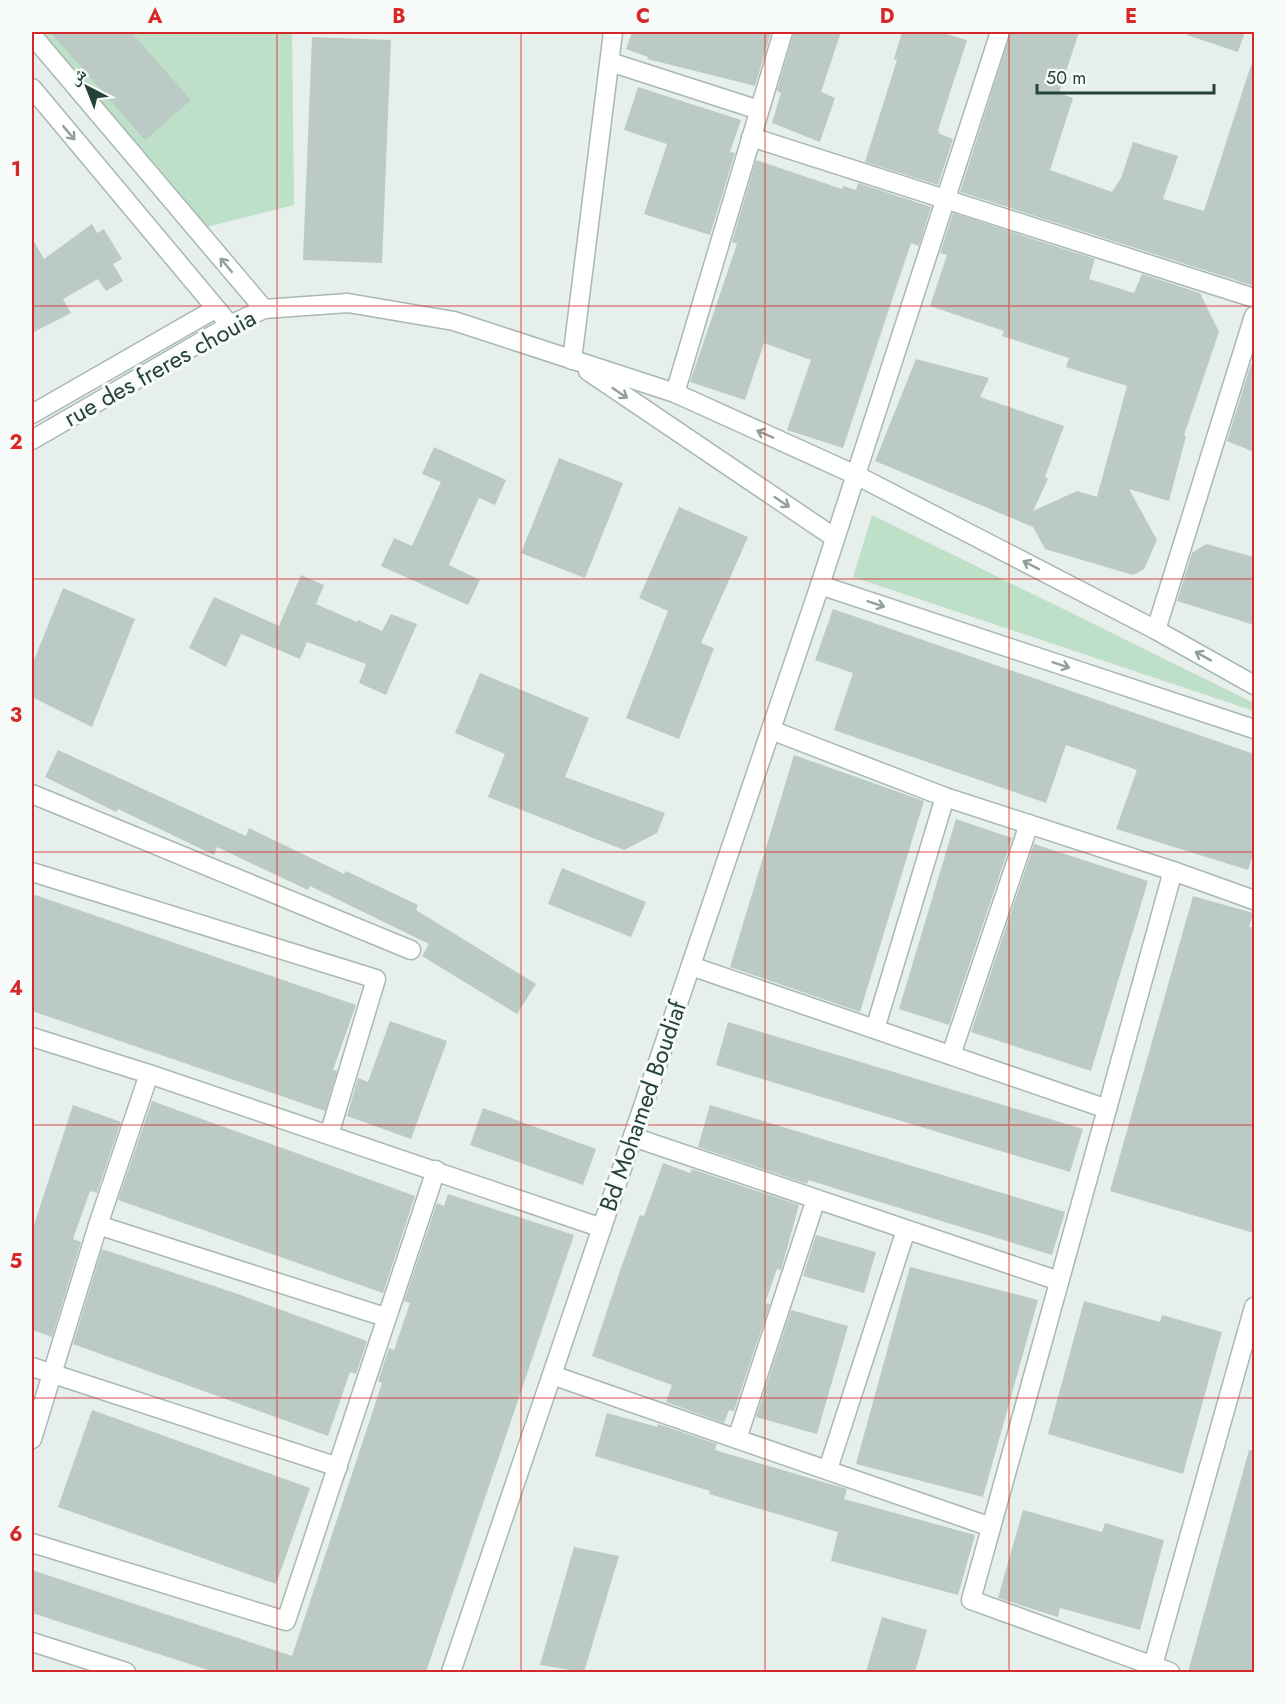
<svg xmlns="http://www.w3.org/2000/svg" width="1286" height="1704" viewBox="0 0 1286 1704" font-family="Jost,'Noto Naskh Arabic',sans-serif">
<rect width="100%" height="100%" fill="#e6efeb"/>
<g fill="#bfe0c8">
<path d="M42 32H292L294 205 207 227Z"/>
<path d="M872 515 1254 703V711L853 577Z"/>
</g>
<g fill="#bbcac4">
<path d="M50 32H131L191 100 145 140Z"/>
<path d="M632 32H771L755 86 647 59 648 57 626 49Z"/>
<path d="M794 32H841L821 92 835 98 820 142 772 123 781 93 777 91Z"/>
<path d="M902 32H939L967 40 938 130 940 134 953 139 938 185 865 162 897 60 894 59Z"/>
<path d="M1011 32H1079L1059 93 1073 98 1050 170 1112 192 1121 178 1133 142 1178 156 1163 199 1204 211 1251 65 1254 66V286L960 192Z"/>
<path d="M1187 32H1245L1238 52 1187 35Z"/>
<path d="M312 37 391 40 382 263 303 260Z"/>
<path d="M638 87 741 120 730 152 735 153 710 235 644 214 667 144 624 130Z"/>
<path d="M756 160 842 189 843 186 856 190 858 183 931 207 919 246 911 243 843 448 787 430 811 360 764 343 745 400 690 382 737 244 732 242Z"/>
<path d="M953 213 1095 259 1089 279 1134 293 1142 274 1200 293 1219 332 1184 435 1186 436 1169 501 1129 489 1157 540 1144 569 1133 575 1045 549 1033 527 875 461 916 359 989 378 980 397 1064 426 1045 477 1048 479 1033 511 1077 491 1097 497 1127 386 1066 367 1069 358 1002 336 1004 331 930 306 947 255 940 253Z"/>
<path d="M92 224 97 233 104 229 122 259 113 264 123 281 106 291 98 279 63 299 71 313 32 333V238L44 259Z"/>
<path d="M1251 364 1254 365V452L1227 441Z"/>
<path d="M434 447 506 480 495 505 479 498 449 565 480 580 468 605 381 566 394 538 412 546 441 482 422 474Z"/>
<path d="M559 458 623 483 585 578 521 553Z"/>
<path d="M679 507 748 537 701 643 714 648 679 739 626 718 668 611 639 598Z"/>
<path d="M1206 544 1254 557V625L1177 601 1192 553Z"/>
<path d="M301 575 324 585 316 604 357 622 358 620 382 631 391 614 417 624 386 695 359 683 366 664 307 642 300 659 241 634 226 667 189 648 214 597 279 626Z"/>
<path d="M63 588 135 619 92 727 32 697V665Z"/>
<path d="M833 609 1254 754V851L1248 870 1116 829 1137 770 1101 757 1066 745 1046 803 834 730 853 673 815 660Z"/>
<path d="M480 673 589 718 565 777 665 813 657 833 624 850 488 797 505 754 455 733Z"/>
<path d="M58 750 246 836 249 828 344 874 346 871 418 905 416 910 536 984 517 1014 422 956 429 944 310 886 308 890 217 847 214 855 118 809 116 812 45 777Z"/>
<path d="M794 755 924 801 860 1012 730 967Z"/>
<path d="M956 819 1012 838 949 1025 899 1009Z"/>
<path d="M1034 844 1148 881 1091 1071 971 1032Z"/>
<path d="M562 868 646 902 631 937 548 904Z"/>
<path d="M32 894 356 1005 333 1070 337 1071 325 1111 32 1011Z"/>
<path d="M1193 896 1253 913 1249 927 1254 928V1233L1110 1191Z"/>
<path d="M390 1021 447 1041 411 1139 347 1116 358 1078 368 1082Z"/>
<path d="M728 1022 1083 1129 1070 1172 716 1065Z"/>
<path d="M152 1101 415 1196 383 1293 118 1200Z"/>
<path d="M73 1105 121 1122 97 1193 90 1191 73 1239 81 1242 52 1337 32 1330V1231Z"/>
<path d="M710 1105 1065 1212 1052 1255 808 1180 807 1184 698 1147Z"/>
<path d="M483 1108 596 1149 583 1185 470 1145Z"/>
<path d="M663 1163 690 1173 692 1169 799 1205 781 1270 777 1269 765 1303 770 1304 734 1411 729 1410 724 1423 666 1402 672 1385 592 1356 621 1268 640 1215 644 1216Z"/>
<path d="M448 1194 574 1235 426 1672H214L32 1613V1570L292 1656 382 1383 378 1381 389 1348 394 1350 410 1303 404 1301 437 1203 444 1206Z"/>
<path d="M816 1235 876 1252 864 1293 803 1276Z"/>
<path d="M102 1249 235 1293 367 1341 356 1374 350 1372 328 1436 73 1344Z"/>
<path d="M910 1267 1038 1300 983 1497 856 1464Z"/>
<path d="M1084 1301 1160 1322 1162 1315 1222 1332 1183 1474 1048 1434Z"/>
<path d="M791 1310 848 1326 817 1434 756 1417Z"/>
<path d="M92 1410 310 1488 276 1584 58 1507Z"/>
<path d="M607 1413 657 1427 658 1424 717 1444 715 1450 847 1489 844 1499 975 1535 958 1595 831 1561 838 1532 709 1494 710 1491 595 1456Z"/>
<path d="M1249 1450H1254V1664L1252 1672H1188Z"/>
<path d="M1023 1510 1102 1532 1105 1523 1164 1540 1140 1630 1060 1608 1058 1617 998 1598Z"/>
<path d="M574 1547 619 1556 584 1672 540 1665Z"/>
<path d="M882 1617 927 1630 915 1672H866Z"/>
</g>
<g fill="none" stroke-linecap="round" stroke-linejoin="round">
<defs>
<g id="minor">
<path d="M32 35 264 309"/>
<path d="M610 62 759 110"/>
<path d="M32 88 230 325"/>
<path d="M751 137 1254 298"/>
<path d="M572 360 613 32"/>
<path d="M588 371 835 538"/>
<path d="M675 393 783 32"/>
<path d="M32 414 215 309"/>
<path d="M32 440 230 325 264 309 348 303 454 321 675 393 856 475 1156 630 1254 685"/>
<path d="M820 585 1254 729"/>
<path d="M1156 630 1254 316"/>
<path d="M771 730 945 797 1173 871 1254 900"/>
<path d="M32 794 411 950"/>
<path d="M32 872 376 979 329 1135"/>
<path d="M691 966 1107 1109"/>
<path d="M875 1029 945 797"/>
<path d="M32 1037 149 1074 602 1228"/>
<path d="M951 1055 1029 824"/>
<path d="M633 1137 1059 1281"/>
<path d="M98 1225 385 1317"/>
<path d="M32 1367 338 1467"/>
<path d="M552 1375 991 1527"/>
<path d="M32 1439 98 1225 149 1074"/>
<path d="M737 1439 816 1199"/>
<path d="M828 1469 906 1230"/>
<path d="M32 1543 286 1621 436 1170"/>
<path d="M32 1642 126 1672"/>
<path d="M1153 1665 1254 1307"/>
<path d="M451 1672 820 585 1000 32"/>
<path d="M1170 1672 971 1600 1173 871"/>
</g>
</defs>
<use href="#minor" stroke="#a8b8b2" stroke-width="21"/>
<use href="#minor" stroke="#fff" stroke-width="18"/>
</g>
<defs><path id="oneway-shaft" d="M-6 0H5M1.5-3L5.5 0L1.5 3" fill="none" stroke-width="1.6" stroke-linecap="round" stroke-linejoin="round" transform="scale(1.5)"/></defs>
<g stroke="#92a09c">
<use href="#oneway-shaft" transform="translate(69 133) rotate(50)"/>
<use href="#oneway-shaft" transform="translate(226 265) rotate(-130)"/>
<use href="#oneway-shaft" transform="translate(620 393) rotate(34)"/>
<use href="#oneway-shaft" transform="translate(765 434) rotate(-156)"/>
<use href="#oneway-shaft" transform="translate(782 502) rotate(34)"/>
<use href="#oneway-shaft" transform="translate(1031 565) rotate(-153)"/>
<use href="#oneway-shaft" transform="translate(876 604) rotate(18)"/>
<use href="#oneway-shaft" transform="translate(1203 656) rotate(-151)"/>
<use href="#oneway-shaft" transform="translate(1061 665) rotate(18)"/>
</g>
<path fill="none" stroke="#d62828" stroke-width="1.5" stroke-opacity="0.55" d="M277 32V1672M521 32V1672M765 32V1672M1009 32V1672M32 306H1254M32 579H1254M32 852H1254M32 1125H1254M32 1398H1254"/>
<g text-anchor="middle" stroke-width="6" stroke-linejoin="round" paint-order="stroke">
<g font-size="24" fill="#24423a" stroke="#f7fbf9">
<text transform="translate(160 368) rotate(-29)" y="8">rue des freres chouia</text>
<text transform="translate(643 1106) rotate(-71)" y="8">Bd Mohamed Boudiaf</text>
</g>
</g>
<rect width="1286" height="1704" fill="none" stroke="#f7fbf9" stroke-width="66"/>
<g transform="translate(87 87) rotate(318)" stroke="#f7fbf9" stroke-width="4.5" paint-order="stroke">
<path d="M0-4.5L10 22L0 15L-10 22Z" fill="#24423a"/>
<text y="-9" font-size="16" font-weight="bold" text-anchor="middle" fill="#24423a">ش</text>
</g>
<path d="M1037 84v9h177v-9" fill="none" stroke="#24423a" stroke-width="3"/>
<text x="1046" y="84" font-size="18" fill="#24423a" stroke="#f7fbf9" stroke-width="4.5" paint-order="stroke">50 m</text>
<rect x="33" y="33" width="1220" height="1638" fill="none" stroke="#d62828" stroke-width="2"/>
<g font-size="20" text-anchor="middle" font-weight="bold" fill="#d62828">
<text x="155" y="23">A</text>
<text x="399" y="23">B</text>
<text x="643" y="23">C</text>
<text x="887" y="23">D</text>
<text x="1131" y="23">E</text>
<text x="16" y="176">1</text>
<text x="16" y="449">2</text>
<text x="16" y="722">3</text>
<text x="16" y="995">4</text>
<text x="16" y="1268">5</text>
<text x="16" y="1541">6</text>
</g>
</svg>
